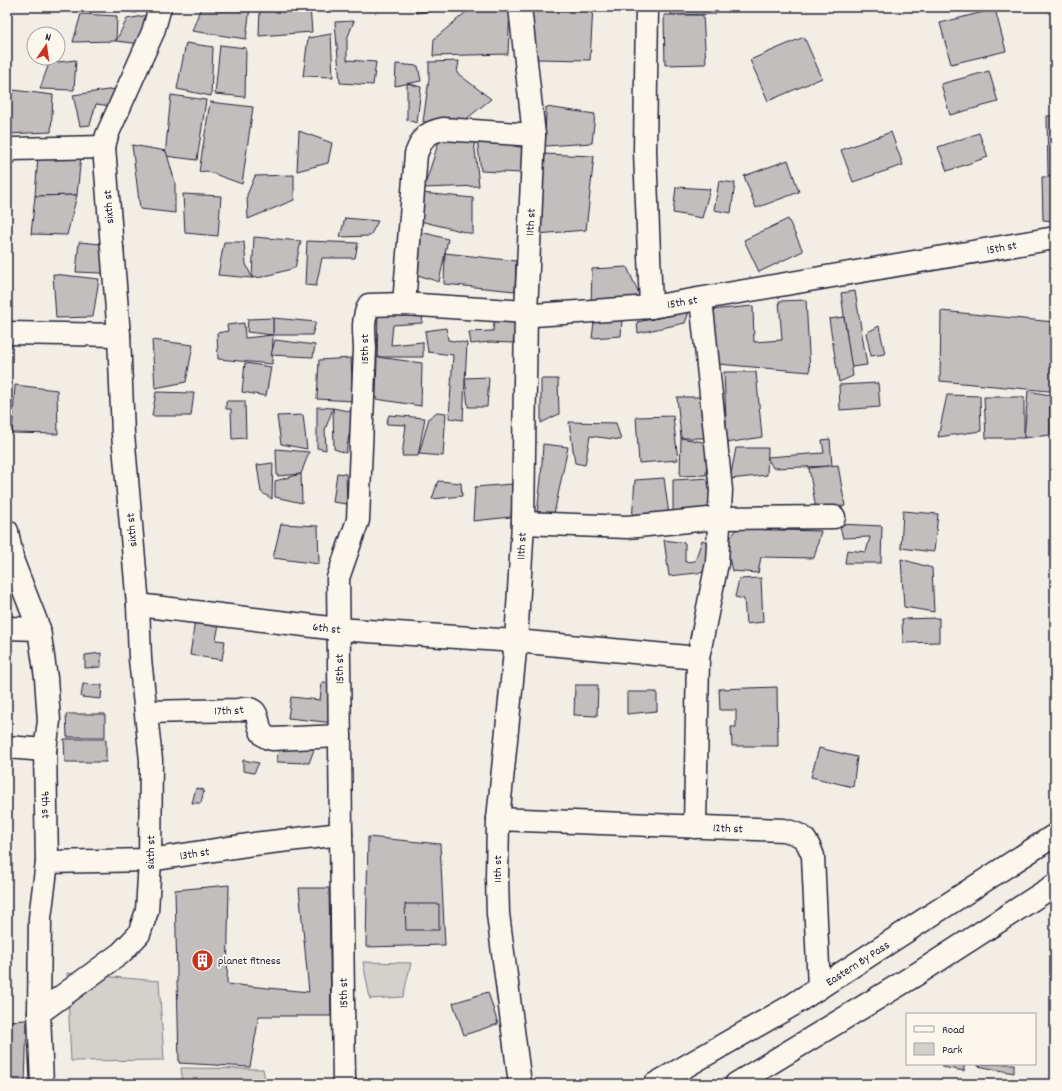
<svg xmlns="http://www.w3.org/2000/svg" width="1062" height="1091" viewBox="0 0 1062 1091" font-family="Dekko,sans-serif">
<rect width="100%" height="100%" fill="#f2eee5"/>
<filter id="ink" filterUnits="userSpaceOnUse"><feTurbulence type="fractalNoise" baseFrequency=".025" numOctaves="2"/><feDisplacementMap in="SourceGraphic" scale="8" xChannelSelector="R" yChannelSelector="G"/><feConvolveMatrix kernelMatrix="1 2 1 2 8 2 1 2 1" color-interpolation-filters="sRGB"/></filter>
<g filter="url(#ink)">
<g fill="#d4d1cc" stroke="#7b7a84">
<path d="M363 962 411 963 403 997 370 999Z"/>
<path d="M67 973 159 981 164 1060 71 1061Z"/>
<path d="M181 1068 263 1069 266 1084H183Z"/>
</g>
<g fill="#c2bebe" stroke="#22223b">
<path d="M111 7H138L136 13Z"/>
<path d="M201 7H250L246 39 192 31Z"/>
<path d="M260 7H310L312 32 259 36Z"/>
<path d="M417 7H461L416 13Z"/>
<path d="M472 7H510L508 54 433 56 434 39Z"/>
<path d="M531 7H593L590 60 536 59Z"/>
<path d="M671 7H716V14L671 15Z"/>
<path d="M995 9 1006 51 951 64 940 23Z"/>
<path d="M81 14 117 16 116 41 73 42Z"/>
<path d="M148 15 141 44 116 41 127 19Z"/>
<path d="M664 15H703L706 64 665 65Z"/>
<path d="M354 21 347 39V60L376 62 373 85 340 83 335 22Z"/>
<path d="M331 34 333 77 303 76 308 38Z"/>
<path d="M804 37 822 78 768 101 750 60Z"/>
<path d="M186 43 213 47 211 96 177 89Z"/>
<path d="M220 45 246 48 245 97 215 94Z"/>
<path d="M76 60 74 90 40 89 49 63Z"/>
<path d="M459 61 457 73 491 99 465 120 423 122 429 79V62Z"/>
<path d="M396 64 418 66 421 81 395 86Z"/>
<path d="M989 71 998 102 950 115 941 84Z"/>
<path d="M407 83 421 87 417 123 407 120Z"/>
<path d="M115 89 111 106 96 104 90 125 80 126 73 95Z"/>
<path d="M13 90 53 95 51 132 7 134V105Z"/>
<path d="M171 95 206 100 197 160 165 156Z"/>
<path d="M210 102 253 107 242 184 206 171 199 172Z"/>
<path d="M546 107 595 114 592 143 545 146Z"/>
<path d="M1047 116H1055V176H1048Z"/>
<path d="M299 131 332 143 328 163 297 171Z"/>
<path d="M891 132 903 165 853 182 841 150Z"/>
<path d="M979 133 988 157 947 171 938 147Z"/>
<path d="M477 138 524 148 521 173 481 171Z"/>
<path d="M439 141H474L479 186 424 188Z"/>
<path d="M132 145 166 151 175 182V213L140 209Z"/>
<path d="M542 154 594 156 586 230 537 234Z"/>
<path d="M38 156H81L77 195 35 196Z"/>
<path d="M788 160 799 192 756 208 744 176Z"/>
<path d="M294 175V200L248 219 247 195 255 176Z"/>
<path d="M1042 177H1055V221L1043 220Z"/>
<path d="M719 181 735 183 731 213 714 210Z"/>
<path d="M676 187 710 189 702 218 673 213Z"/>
<path d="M422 193 473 198V234L420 221Z"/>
<path d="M183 194 221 196 218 236 185 233Z"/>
<path d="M77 195 67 235 31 234 35 196Z"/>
<path d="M345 218 378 221 370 236 340 237Z"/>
<path d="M788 219 803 251 759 272 744 240Z"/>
<path d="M421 232 448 239 439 282 412 273Z"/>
<path d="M254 237 301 241 295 268 262 277 252 278Z"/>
<path d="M307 241 358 243 355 258H322L316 286 305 285Z"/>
<path d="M79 242 124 246 125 274 76 272Z"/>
<path d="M224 242H244L246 264 252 278 218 275Z"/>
<path d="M445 253 516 261 515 291 444 284Z"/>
<path d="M627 267 644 305 591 306 592 269Z"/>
<path d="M53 274 99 279 93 317 56 318Z"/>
<path d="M855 291 867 365 851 367 841 293Z"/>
<path d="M806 300 810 372 718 364 710 310 753 306 754 342 782 340 779 301Z"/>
<path d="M378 310 423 311 422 323 393 325 391 345 423 342V357H377Z"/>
<path d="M941 311 1054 322 1055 386 1049 391 940 381Z"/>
<path d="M689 312 685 323 638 333 637 322Z"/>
<path d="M495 314 517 315 513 343 490 342 471 344 469 332 493 331Z"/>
<path d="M844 317 853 376 839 382 829 319Z"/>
<path d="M273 318 316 322 312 335H273Z"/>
<path d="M273 318V335L247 332 248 319Z"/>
<path d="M622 319 621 336 592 338 594 322Z"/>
<path d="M244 323 245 338 273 335 272 364 218 359 217 333 228 331 227 325Z"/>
<path d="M879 326 885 354 871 356 866 333Z"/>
<path d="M446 328 448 340 467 343 463 420 449 418 453 355 428 352 425 331Z"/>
<path d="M152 340 193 345 186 382 155 388Z"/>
<path d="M275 340 315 345 313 357 271 355Z"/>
<path d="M377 357 422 363 421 406 376 399Z"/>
<path d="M351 358 353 401 317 399 319 360Z"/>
<path d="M245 363 271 367 266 396 242 392Z"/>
<path d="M724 372H756L762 437 727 443Z"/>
<path d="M489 377 487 407H468L465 378Z"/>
<path d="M541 379H558L559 414 541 423Z"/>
<path d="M878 383 880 407 840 410 839 385Z"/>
<path d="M15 385 57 390 58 434 12 433Z"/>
<path d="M1028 391 1050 395V435L1024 438Z"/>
<path d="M156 392 194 393 191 416H152Z"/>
<path d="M947 395 980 396 981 431 938 437Z"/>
<path d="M677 397H703L705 438H681Z"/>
<path d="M984 397H1024V438H986Z"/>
<path d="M226 401H245L246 438 232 439 231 409H226Z"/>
<path d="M317 407 333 408 325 430 326 450 317 448Z"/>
<path d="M333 408 353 412 346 453 334 449Z"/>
<path d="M437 412 446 413 443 456 419 454 429 418Z"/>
<path d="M303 415 307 449 281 444 277 416Z"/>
<path d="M389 415 425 418 418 456H402L406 425 386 424Z"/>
<path d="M673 416 678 460 639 463 636 417Z"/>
<path d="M569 422 616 423 621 440 590 436 585 465 575 463Z"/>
<path d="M681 438 708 443 706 475 680 476Z"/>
<path d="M830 439 832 466 773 468 767 457 824 453 822 440Z"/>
<path d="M543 444 568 447 554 514 537 513 541 479Z"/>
<path d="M736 448H768L767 475 730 479Z"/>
<path d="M276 449 309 452 301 474 277 476Z"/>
<path d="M273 463 272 499 261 492 257 465Z"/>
<path d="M838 465 845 506 816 509 809 468Z"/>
<path d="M337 473 346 474 347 504 333 502Z"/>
<path d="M301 474 302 503 275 497V481Z"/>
<path d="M664 478 669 515 632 520 635 480Z"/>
<path d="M711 478 709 507 673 515V480Z"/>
<path d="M438 481 461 483 462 496 432 499Z"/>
<path d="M513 484 511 517 473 521 475 487Z"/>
<path d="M903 511 938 514 934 552 901 548Z"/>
<path d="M281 524 318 526 319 564 273 558Z"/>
<path d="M839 524 882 526 881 563H845L847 550 866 552 870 537 843 538Z"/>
<path d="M737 529 821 531 814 558 761 557 758 573 732 571 726 544Z"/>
<path d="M664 540 685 543V562L695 561 702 540 709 543 706 572 669 576Z"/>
<path d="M901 559 932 568 934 612 904 607Z"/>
<path d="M761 578 763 622 746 624 744 599 735 597 739 579Z"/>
<path d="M939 618V642L903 643 902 619Z"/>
<path d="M195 620 219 624 216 640 225 641 222 660 190 655Z"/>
<path d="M101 653V667L85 668V655Z"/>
<path d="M322 682 338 683 334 723 288 718 291 697 320 700Z"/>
<path d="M83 684 102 685 101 699 81 697Z"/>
<path d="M575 685H598L597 716 574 715Z"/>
<path d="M777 687 778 746H732L731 727H736V710H720L719 689Z"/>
<path d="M627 692H657V711L627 714Z"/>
<path d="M66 714H105V737H67Z"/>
<path d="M64 739H106V762H65Z"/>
<path d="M278 745 315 747 309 763 277 762Z"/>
<path d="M819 748 857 757 853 787 811 777Z"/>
<path d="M243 760 259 763 254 773 243 771Z"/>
<path d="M196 788 204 790 201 803H192Z"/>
<path d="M368 837 440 844 445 945 366 947Z"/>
<path d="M229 885 227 984 309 992 299 888H329L331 1016H259L250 1067 179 1063 175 890Z"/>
<path d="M405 904H439V930H406Z"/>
<path d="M488 992 498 1024 464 1035 453 1003Z"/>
<path d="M27 1020 25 1084H7V1021Z"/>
<path d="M942 1064H964V1071L942 1067Z"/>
<path d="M978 1064H1014V1073L978 1066Z"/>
</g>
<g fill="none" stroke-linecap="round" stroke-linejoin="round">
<defs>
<g id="minor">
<path d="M520 7 534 135 526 312 523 523 516 641 498 819 497 878 498 914 520 1084"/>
<path d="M647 7 645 151 651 307"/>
<path d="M7 153 12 149 104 147"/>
<path d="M404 304 416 154C423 137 425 133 443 129L534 135"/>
<path d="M7 333 119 335"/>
<path d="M523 523 627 527 719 518 834 517"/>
<path id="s1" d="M7 531 13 562 39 629 46 678 49 721 45 750 47 862 40 918 39 1013 42 1084"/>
<path id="s2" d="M138 605 338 629 516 641 698 658"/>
<path d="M7 628 39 629"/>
<path id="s3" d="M146 712 238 710C269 702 249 735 272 739L340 736"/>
<path d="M7 747 45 750"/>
<path id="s4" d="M498 819 784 830C803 835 806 837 813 856L819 988"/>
<path d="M695 827 698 658 717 563 721 490 701 299"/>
<path id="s5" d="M47 862 150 860 254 844 341 834"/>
<path id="s6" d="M39 1013 121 953 139 934 147 911 150 860 151 760 140 659 138 605 123 434 119 335 104 147 107 135 153 32 160 7"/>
<path id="s7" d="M344 1084 338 578 358 520 365 348C364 333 362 319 369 305L404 304 526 312 534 315 651 307 1055 238"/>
</g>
<g id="primary">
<path id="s8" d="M655 1084 791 1006 1055 835"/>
<path d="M736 1084 917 974 1055 885"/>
</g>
</defs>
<use href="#minor" stroke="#22223b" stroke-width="25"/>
<use href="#primary" stroke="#22223b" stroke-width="25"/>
<use href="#minor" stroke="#fbf7ec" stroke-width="22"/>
<use href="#primary" stroke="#fbf7ec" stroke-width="22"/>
</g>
</g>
<defs>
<symbol id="building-disc" viewBox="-11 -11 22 22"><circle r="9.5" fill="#c8321e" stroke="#fbf7ec"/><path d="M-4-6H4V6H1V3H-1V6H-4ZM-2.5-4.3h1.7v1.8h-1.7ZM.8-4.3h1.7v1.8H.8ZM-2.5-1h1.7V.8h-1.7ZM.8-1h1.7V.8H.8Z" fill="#fff"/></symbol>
</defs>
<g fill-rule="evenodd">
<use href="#building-disc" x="190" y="948" width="25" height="25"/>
</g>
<g text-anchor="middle" stroke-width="3.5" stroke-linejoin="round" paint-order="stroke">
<g font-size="12" fill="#22223b" stroke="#fbf7ec">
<text transform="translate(108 207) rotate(-94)" y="4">sixth st</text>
<text transform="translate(530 222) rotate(-87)" y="4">11th st</text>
<text dy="4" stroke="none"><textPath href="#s7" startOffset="1422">15th st</textPath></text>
<text dy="4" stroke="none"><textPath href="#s7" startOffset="1098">15th st</textPath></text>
<text transform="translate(364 349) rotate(-90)" y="4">15th st</text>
<text transform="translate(131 530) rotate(-95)" y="4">sixth st</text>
<text transform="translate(521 546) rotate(-87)" y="4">11th st</text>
<text dy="4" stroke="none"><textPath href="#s2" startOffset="190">6th st</textPath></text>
<text transform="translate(339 669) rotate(-91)" y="4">15th st</text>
<text dy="4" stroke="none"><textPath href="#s3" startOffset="83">17th st</textPath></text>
<text dy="4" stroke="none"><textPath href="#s1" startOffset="280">9th st</textPath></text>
<text dy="4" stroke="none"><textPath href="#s4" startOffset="230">12th st</textPath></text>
<text dy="4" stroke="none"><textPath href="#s6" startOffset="211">sixth st</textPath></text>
<text dy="4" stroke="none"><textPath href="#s5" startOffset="148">13th st</textPath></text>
<text transform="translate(497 869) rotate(-90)" y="4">11th st</text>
<text dy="4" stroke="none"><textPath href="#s8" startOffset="236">Eastern By Pass</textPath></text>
<text transform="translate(343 993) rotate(-91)" y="4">15th st</text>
</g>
<g font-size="12" fill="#22223b" stroke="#fbf7ec" text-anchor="start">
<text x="218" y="964">planet fitness</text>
</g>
</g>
<rect width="1062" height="1091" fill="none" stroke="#fbf7ec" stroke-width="24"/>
<rect x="12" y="12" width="1038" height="1067" fill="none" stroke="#22223b" stroke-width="1.5" filter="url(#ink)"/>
<rect x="906" y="1013" width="130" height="52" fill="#fbf7ec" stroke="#a4a2a5"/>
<rect x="914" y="1026" width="20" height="6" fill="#fbf7ec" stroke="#a4a2a5"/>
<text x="942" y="1033" font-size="12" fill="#22223b">Road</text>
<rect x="914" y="1043" width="20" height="12" fill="#d4d1cc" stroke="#a4a2a5"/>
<text x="942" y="1053" font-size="12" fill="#22223b">Park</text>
<g transform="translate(46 46) rotate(13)"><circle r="19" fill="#fbf7ec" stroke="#a4a2a5"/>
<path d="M0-3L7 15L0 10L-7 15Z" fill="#c8321e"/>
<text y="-6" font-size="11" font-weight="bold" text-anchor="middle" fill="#22223b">N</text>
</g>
</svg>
